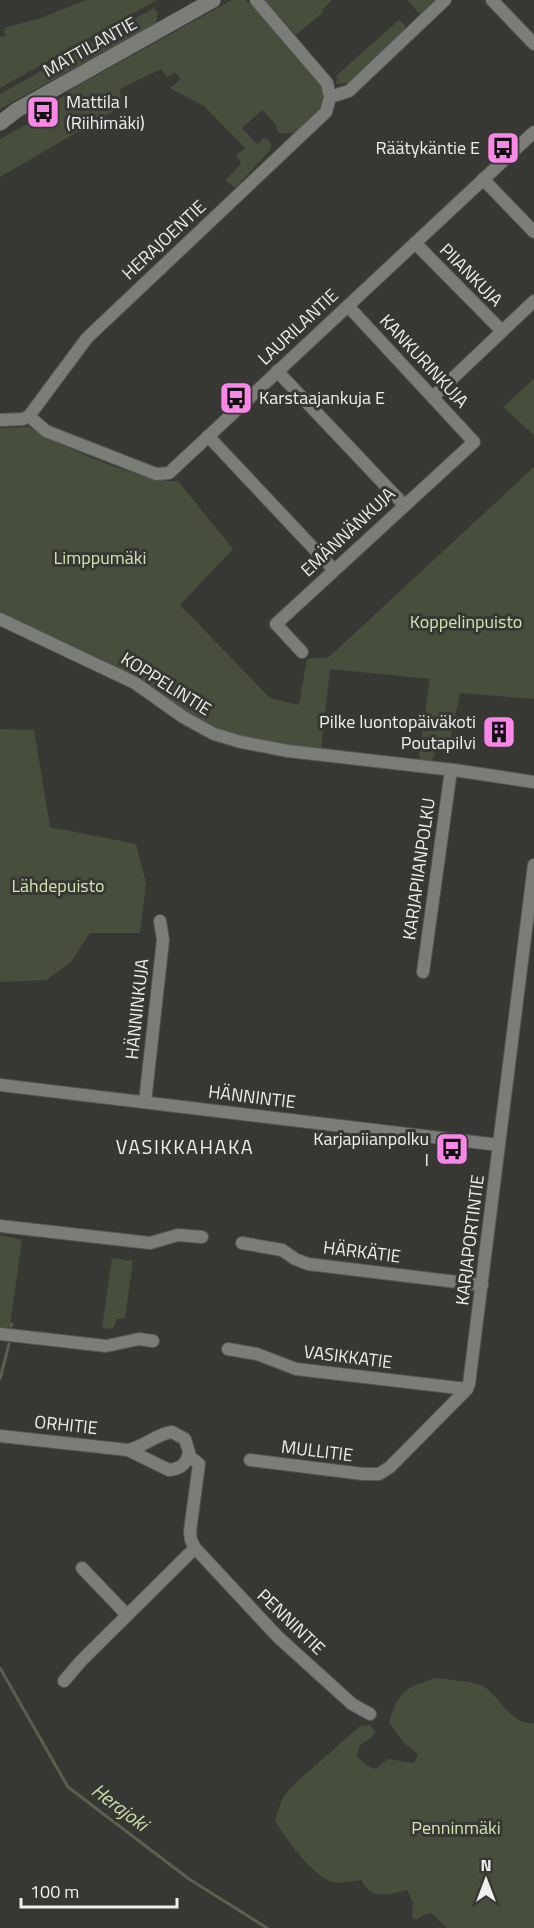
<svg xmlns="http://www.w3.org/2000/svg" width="534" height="1928" viewBox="0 0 534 1928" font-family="'Titillium Web',sans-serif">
<rect width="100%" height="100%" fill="#373834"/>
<g fill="#484e3c">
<path d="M86 0H157L0 88V37L5 36 4 28 41 18Z"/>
<path d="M232 0H245L254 7 320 82C330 107 305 141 278 132L276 125 262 110 242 128 257 144 264 138 267 139 271 144V149L235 188 225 180 240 165 241 162 236 156 245 148 204 106 173 90 170 88 181 79 175 72 167 77 161 69 120 89 122 106 0 177V139L51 111 49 107 75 87Z"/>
<path d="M264 0H332L322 10 323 12 296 35Z"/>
<path d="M407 0H435L420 14Z"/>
<path d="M154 8 158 13 156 23 0 109V94Z"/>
<path d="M399 20 405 25 404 31 347 83 336 84 337 75Z"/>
<path d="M534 379V435L503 407Z"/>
<path d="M29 427C64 448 115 469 155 479 162 481 171 481 178 481L233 549 180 605 270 698 299 705 307 659 329 657 534 467V699L460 693 450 739 440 743 430 764 421 762 419 756 430 679 330 669 321 750H312L230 734 196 719 99 658 0 613V428Z"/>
<path d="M0 729 34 730 50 827 136 844 146 883 140 933H90L70 963 46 980 0 982Z"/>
<path d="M0 1235 22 1240 9 1332 0 1331Z"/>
<path d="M112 1258 133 1261 125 1318 117 1319 113 1329 102 1328Z"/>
<path d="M436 1678C447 1680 468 1681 478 1684 498 1690 508 1726 534 1723V1928H447L431 1913 423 1915 416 1920 412 1918 413 1903 407 1890C388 1895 373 1901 361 1880 353 1881 341 1884 333 1882 311 1875 288 1841 275 1821L281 1801 290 1788 360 1726 370 1725 375 1731 372 1737 359 1746 357 1756 367 1766 375 1769 388 1759 414 1763 418 1754 405 1744 389 1722C399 1690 405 1688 436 1678Z"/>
</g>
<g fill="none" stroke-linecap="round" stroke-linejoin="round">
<g stroke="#5a604d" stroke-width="3">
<path d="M11 1326 12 1324"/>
<path d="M0 1379 9 1344"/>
<path d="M0 1668 68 1787 189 1879 267 1928"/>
</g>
<defs>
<g id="minor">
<path d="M492 0 534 44"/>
<path d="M330 97 349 91 445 0"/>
<path d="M483 179 534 232"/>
<path d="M415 243 502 331"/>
<path d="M277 371 404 505"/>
<path d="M433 397 534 301"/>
<path d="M29 416 46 431 156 474 169 473 534 132"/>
<path d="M0 420 23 419 29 416 87 338 326 112 330 97 327 83 256 0"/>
<path d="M208 436 334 570"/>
<path d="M0 619 135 683 183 717 214 734 241 742 288 751 454 770 534 782"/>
<path d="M302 652 276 624 474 442 348 306"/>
<path d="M423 972 451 770"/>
<path d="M0 1085 499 1145"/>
<path d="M145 1102 163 940 160 921"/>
<path d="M0 1226 150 1243 178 1235 202 1237"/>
<path d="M242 1243 282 1250 295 1259 308 1264 482 1285"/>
<path d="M0 1334 106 1346 139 1339 153 1341"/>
<path d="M228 1349 257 1354 296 1369 467 1389"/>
<path d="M0 1436 128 1450C144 1447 156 1434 172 1432L185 1439 189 1452C187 1464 180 1469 169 1470L128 1450"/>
<path d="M189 1456 199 1464 190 1531 191 1540 195 1548 278 1637 352 1704 370 1714"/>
<path d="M250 1460 363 1474H379L390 1467 467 1389 469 1384 534 865"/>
<path d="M82 1568 127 1615"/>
<path d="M64 1681 81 1661 195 1548"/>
</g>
<path id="tertiary" d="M0 123 17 110 213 0"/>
</defs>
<use href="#minor" stroke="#545652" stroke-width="14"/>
<use href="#tertiary" stroke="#545652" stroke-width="16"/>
<use href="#minor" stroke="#7b7d78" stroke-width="12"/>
<use href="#tertiary" stroke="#7b7d78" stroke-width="15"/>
</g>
<defs>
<symbol id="bus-square" viewBox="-11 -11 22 22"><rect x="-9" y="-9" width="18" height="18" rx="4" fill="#f987e8" stroke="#373834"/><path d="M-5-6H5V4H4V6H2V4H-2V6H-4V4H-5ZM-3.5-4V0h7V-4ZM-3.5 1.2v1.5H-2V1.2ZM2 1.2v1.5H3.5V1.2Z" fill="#111"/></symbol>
<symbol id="building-square" viewBox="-11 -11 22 22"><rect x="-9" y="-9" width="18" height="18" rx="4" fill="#f987e8" stroke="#373834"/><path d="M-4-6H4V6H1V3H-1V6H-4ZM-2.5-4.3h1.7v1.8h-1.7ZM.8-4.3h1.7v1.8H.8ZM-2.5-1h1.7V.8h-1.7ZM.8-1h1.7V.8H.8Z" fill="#111"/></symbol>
</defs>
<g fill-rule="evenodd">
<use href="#bus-square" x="24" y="93" width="38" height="38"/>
<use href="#bus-square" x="484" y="129" width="38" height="38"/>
<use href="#bus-square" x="217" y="379" width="38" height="38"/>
<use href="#building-square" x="480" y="713" width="38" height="38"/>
<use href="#bus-square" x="433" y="1130" width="38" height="38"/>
</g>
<g text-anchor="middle" stroke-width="6" stroke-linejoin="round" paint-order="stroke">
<g font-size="18" fill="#eeefec" stroke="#373834">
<text transform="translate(90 47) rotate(-29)" y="6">MATTILANTIE</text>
<text transform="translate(164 240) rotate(-43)" y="6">HERAJOENTIE</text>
<text transform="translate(471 275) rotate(45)" y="6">PIIANKUJA</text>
<text transform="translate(298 327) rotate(-43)" y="6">LAURILANTIE</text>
<text transform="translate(424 361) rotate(47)" y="6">KANKURINKUJA</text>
<text transform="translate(348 532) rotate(-43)" y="6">EMÄNNÄNKUJA</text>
<text transform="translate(166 684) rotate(32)" y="6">KOPPELINTIE</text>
<text transform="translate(419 869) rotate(-82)" y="6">KARJAPIIANPOLKU</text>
<text transform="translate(137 1009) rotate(-84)" y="6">HÄNNINKUJA</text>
<text transform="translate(252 1097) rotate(7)" y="6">HÄNNINTIE</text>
<text transform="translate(470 1240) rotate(-83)" y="6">KARJAPORTINTIE</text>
<text transform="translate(362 1252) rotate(7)" y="6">HÄRKÄTIE</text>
<text transform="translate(348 1357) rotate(7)" y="6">VASIKKATIE</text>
<text transform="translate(66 1425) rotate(6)" y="6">ORHITIE</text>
<text transform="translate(317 1451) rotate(7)" y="6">MULLITIE</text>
<text transform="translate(291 1622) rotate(44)" y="6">PENNINTIE</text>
</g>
<g font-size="18" fill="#eeefec" stroke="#373834" text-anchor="end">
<text x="66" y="108" text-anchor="start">Mattila I<tspan x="66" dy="21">(Riihimäki)</tspan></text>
<text x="480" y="154">Räätykäntie E</text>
<text x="259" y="404" text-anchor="start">Karstaajankuja E</text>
<text x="476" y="728">Pilke luontopäiväkoti<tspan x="476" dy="21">Poutapilvi</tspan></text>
<text x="429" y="1145">Karjapiianpolku<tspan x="429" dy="21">I</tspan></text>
</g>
<g font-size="18" fill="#d2e4ad" stroke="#373834">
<text x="100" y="564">Limppumäki</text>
<text x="466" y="628">Koppelinpuisto</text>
<text x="58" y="892">Lähdepuisto</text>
<text x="456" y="1834">Penninmäki</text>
</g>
<g font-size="20" letter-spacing="1.5" fill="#eeefec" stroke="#373834">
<text x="185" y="1154">VASIKKAHAKA</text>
</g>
<g font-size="20" font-style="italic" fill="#cbdda7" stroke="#373834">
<text transform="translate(120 1807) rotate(37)" y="7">Herajoki</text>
</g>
</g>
<g transform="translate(486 1880)" stroke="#373834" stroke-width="4.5" paint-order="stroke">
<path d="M0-4.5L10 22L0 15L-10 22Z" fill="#eeefec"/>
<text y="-9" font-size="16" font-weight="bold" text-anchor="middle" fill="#eeefec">N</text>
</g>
<path d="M21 1898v9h156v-9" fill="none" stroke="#eeefec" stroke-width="3"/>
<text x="30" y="1898" font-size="18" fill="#eeefec" stroke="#373834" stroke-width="4.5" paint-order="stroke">100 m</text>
</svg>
